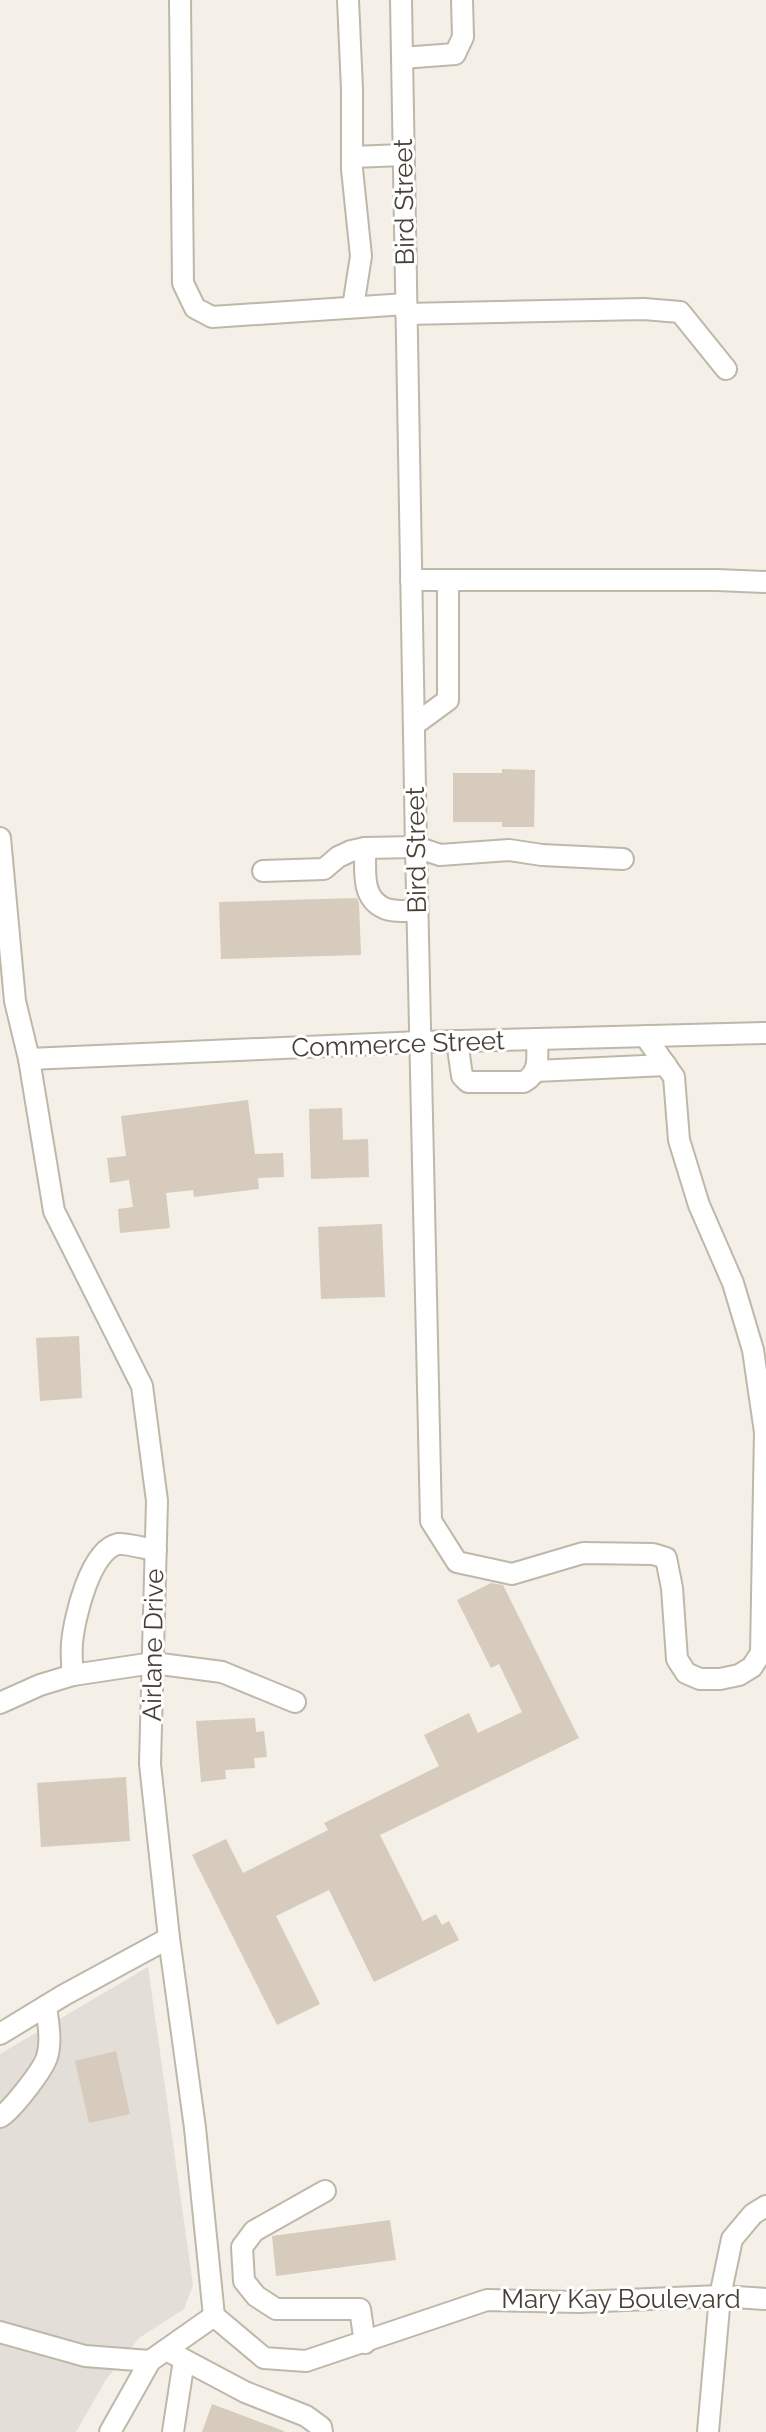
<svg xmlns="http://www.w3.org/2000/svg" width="766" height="2432" viewBox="0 0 766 2432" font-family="Raleway,sans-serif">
<rect width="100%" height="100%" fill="#f4efe7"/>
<path fill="#e3ded8" d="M148 1967 193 2285 184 2309 139 2338 105 2381 76 2432H0V2054Z"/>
<g fill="#d6cbbc">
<path d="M502 769 535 770 534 827H502V822H453V773H502Z"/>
<path d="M357 898 359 903 361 955 221 959 219 902Z"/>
<path d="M248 1100 255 1154 283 1153 284 1177 258 1178 259 1189 194 1197 193 1190 166 1193 170 1228 120 1233 118 1209 133 1207 129 1180 110 1183 107 1158 126 1156 121 1116Z"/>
<path d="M342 1108 343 1140 368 1139 369 1177 311 1179 309 1109Z"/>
<path d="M382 1224 385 1297 321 1299 318 1227Z"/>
<path d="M79 1336 82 1398 40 1401 36 1338Z"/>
<path d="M491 1583 503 1585 579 1738 380 1835 423 1921 436 1914 442 1925 449 1921 459 1940 374 1982 329 1890 276 1916 320 2004 277 2025 192 1855 226 1839 243 1873 328 1830 324 1823 439 1766 424 1735 469 1713 478 1733 522 1712 499 1664 491 1668 457 1600Z"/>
<path d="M255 1718 256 1732 264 1731 267 1757 254 1758 255 1768 225 1770 226 1779 201 1782 196 1721Z"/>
<path d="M126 1777 130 1841 41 1847 37 1783Z"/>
<path d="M116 2051 130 2114 89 2123 75 2061Z"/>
<path d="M390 2220 396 2260 276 2276 272 2236Z"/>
<path d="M212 2404 284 2431V2432H202Z"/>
</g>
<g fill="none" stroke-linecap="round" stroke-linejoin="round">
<defs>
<g id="minor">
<path d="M180 0 183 283 195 308 212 317 406 304"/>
<path d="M348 0 352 89V169L361 256 353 307"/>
<path d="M401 0 416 847 431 1521 457 1562 512 1574 583 1553 653 1554 666 1558 672 1588 677 1659 686 1673 700 1679H720L739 1675 752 1667 761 1653 765 1432 753 1350 733 1283 699 1205 679 1140 674 1077 645 1036"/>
<path d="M402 58 455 54 463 37 462 0"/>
<path d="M352 157 403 155"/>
<path d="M406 314 644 309 680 312 726 369"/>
<path d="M411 580H717L766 582"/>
<path d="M414 725 448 700V580"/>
<path d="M0 838 15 1001 29 1059 54 1211 142 1386 157 1501 150 1764 169 1938 195 2128 214 2316"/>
<path d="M365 848C366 869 360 897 384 908 392 912 407 911 417 911"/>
<path d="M263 871 324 869 338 857 351 851 365 848 416 847 440 855 509 850 542 855 623 859"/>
<path d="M457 1041 462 1076 468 1082H524C541 1072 537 1056 537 1039"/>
<path d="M29 1059 420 1042 766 1033"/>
<path d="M535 1071 666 1065"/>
<path d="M73 1675C72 1665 71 1654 72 1643 74 1619 90 1550 118 1544 126 1543 147 1549 156 1550"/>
<path d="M0 1703 40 1685 73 1675 153 1663 222 1672 295 1702"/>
<path d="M0 2034 64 1995 169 1938"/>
<path d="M0 2117C12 2110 43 2070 47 2057 52 2041 48 2022 46 2006"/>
<path d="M325 2191 254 2231 242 2247 244 2281 256 2296 276 2309H360L365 2343"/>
<path d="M214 2316 264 2358 306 2361 487 2300 579 2302 720 2296 766 2299"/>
<path d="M0 2332 85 2356 150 2361"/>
<path d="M166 2350 245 2392 306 2416 321 2427 322 2432"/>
<path d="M110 2432 150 2361 214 2316"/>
<path d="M173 2432 184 2360"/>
<path d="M708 2432 720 2296 732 2239 753 2214 766 2206"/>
</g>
</defs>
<use href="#minor" stroke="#bfb7a9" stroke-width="24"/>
<use href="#minor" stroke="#fff" stroke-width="20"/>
</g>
<g text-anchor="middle" stroke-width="6" stroke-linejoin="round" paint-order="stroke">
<g font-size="26" fill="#474036" stroke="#fff">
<text transform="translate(404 202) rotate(-91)" y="9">Bird Street</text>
<text transform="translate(416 850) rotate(-91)" y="9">Bird Street</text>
<text transform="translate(398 1044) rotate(-2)" y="9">Commerce Street</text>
<text transform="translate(153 1645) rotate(-89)" y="9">Airlane Drive</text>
<text x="621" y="2308">Mary Kay Boulevard</text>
</g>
</g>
</svg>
